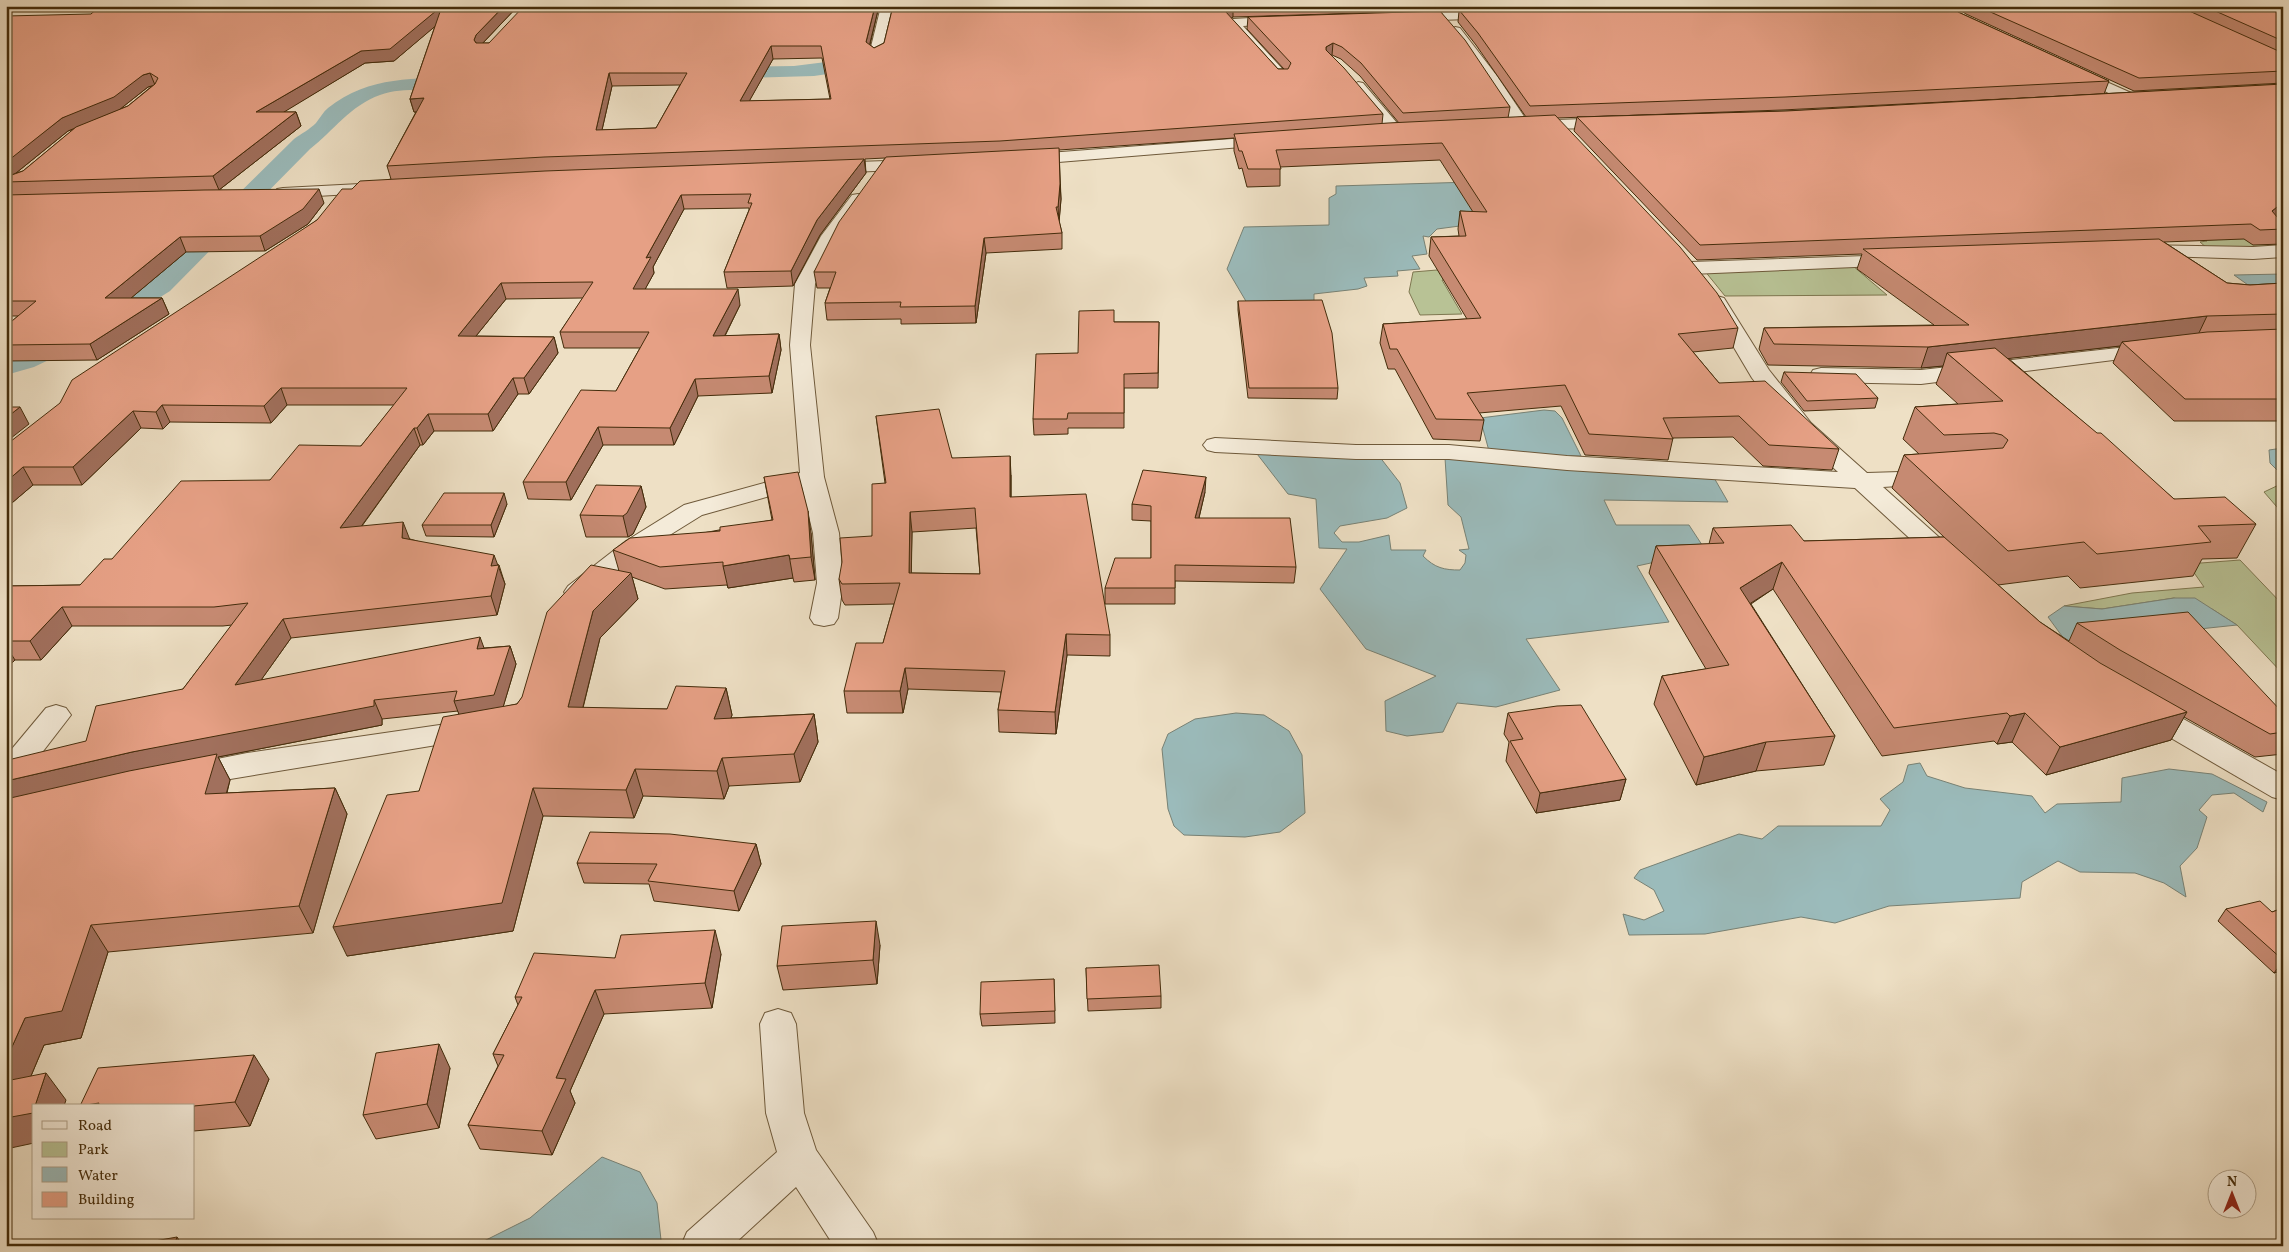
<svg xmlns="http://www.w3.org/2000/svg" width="2289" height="1252" viewBox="0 0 2289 1252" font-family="Vollkorn,serif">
<rect width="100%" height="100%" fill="#eee0c5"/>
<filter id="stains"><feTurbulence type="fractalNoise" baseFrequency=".004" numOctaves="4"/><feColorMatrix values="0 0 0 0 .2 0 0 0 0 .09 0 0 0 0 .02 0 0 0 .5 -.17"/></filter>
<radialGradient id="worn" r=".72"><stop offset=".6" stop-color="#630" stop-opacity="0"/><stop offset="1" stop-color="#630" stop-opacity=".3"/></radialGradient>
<g fill="#b8c295" stroke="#7e7750">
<path d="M2193 231 2280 244 2282 247 2208 249 2200 242 2207 241Z"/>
<path d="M1853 266 1887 295 1725 296 1704 270Z"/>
<path d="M1449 269 1486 277 1442 280 1462 314 1420 315 1409 292 1413 272Z"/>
<path d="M2283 483V514L2264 492Z"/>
<path d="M2240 560 2283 605V674L2237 625 2212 609 2174 598 2102 609 2064 606 2132 593 2204 587 2188 564Z"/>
</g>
<g fill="#9bbbbb" stroke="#788275">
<path d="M1472 182 1490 222 1437 229 1429 237 1423 236 1427 254 1412 256 1420 269 1397 271 1398 276 1364 278 1367 286 1358 289 1314 294V301L1247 303 1227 269 1244 227 1329 225V198L1336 194V186Z"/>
<path d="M2283 274V296L2265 297 2234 275Z"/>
<path d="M1544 410 1555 411 1562 418 1581 456H1544L1489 451 1480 418Z"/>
<path d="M2283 448V476L2270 463 2269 450Z"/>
<path d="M1254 450 1379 456 1400 483 1407 508 1387 518 1340 526 1334 533 1342 542H1359L1389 535 1391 550H1426L1423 556C1435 568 1444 570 1460 570L1465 563 1466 555 1459 550 1469 549 1461 517 1448 505 1445 458 1713 476 1728 502 1604 500 1616 525H1689L1706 551 1637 566 1669 622 1526 639 1560 690 1496 707 1457 703 1443 732 1407 736 1386 731 1385 701 1436 676 1366 649 1320 589 1347 549 1319 548 1316 499 1288 494Z"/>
<path d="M2174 598H2195L2237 625 2067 643 2048 617 2064 606 2102 609Z"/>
<path d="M1236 713 1264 715 1289 731 1302 755 1305 813 1280 832 1245 837 1184 835 1174 826 1168 809 1162 749 1168 734 1195 719Z"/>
<path d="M1920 763 1927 776 1965 788 2032 796 2045 813 2057 804 2121 802 2122 778 2169 769 2212 774 2267 802 2263 812 2234 793 2212 795 2199 810 2207 817 2197 848 2180 866 2186 897 2164 883 2135 873 2080 872 2058 861 2022 882 2020 898 1889 906 1835 923 1801 917 1705 934 1629 935 1623 914 1644 920 1664 911 1654 890 1634 878 1640 870 1739 834 1762 839 1778 826H1881L1890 810 1880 799 1903 782 1908 765Z"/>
<path d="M602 1157 640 1172 657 1203 661 1240 657 1246H474L530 1218Z"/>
</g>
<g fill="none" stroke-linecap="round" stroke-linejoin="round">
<g fill="#9bbbbb" fill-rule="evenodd">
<path d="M874 56 881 58 884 62 881 66 814 76 713 79 706 77 703 73 706 69 713 67 794 66Z"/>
<path d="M465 77 472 79 475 83 472 87C443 94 407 85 380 95 351 105 333 131 310 149L170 291 97 337 34 367 6 375V357L77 325 152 279 294 139C301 134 310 129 316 123 320 118 323 112 328 108 370 75 415 79 465 77Z"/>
</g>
<defs>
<g id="minor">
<path d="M881 6H895L883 55 876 59 869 55Z"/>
<path d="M1495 11 1502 15 1500 18 1408 21 1401 17 1408 13Z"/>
<path d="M1285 16 1292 20 1290 23 1243 26 1287 74 1289 77 1287 80H1277L1226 23 1233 19Z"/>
<path d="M1455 27 1460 28 1497 76 1527 121 1613 118 1619 120 1621 123 1619 126 1613 128 1516 129 1486 81 1448 31Z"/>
<path d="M2073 67 2138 96 2141 99 2138 102H2128L2068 74 2066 71 2068 68Z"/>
<path d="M1358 82 1363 83 1403 130 1405 133 1403 136H1391L1353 89 1351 86Z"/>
<path d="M1271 136 1277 138 1279 141 1277 144 1022 165 1016 164 1014 160 1016 156 1022 155Z"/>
<path d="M916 160 922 161 924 165 922 169 827 173 821 172 819 168 821 164 827 163Z"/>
<path d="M379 183 385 184 388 188 385 192 283 198 277 197 274 193 277 189 283 188Z"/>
<path d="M858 194 864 195 867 199 839 237 815 284 810 345 824 477 839 533 843 583 838 618 834 624 824 626 814 624 810 618 817 583 813 533 802 487 702 515 644 551 586 598 577 600 568 598 564 592 568 586 626 541 684 505 800 473 790 345 795 284 821 236 852 195Z"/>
<path d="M2140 245 2253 247 2283 245V257L2253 259 2133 255 2131 251 2133 247Z"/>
<path d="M1895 255 1902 257 1905 261 1902 265 1691 274 1684 272 1681 268 1684 264 1691 262Z"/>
<path d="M1717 296 1724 298 1769 370 1811 423 1867 473 1933 471 1942 473 1945 478 1942 483 1883 487 1961 557 1965 563 1961 569 1952 571 1943 569 1855 488 1567 470 1449 459H1356L1215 452 1207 450 1203 445 1207 440 1215 438 1356 445H1449L1567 456 1838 472 1795 433 1752 378 1707 302 1710 298Z"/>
<path d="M2154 344 2161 346 2165 350 2161 354 1921 384 1821 382 1813 380 1810 375 1813 370 1821 368 1921 370Z"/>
<path d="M2145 700 2155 703 2283 775V800L2272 797 2135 717 2130 710 2135 703Z"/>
<path d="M56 705 66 708 71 715 17 785 6 788V756L46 708Z"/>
<path d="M474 720 485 723 489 730 485 737 188 786 177 783 173 775 177 767 247 753Z"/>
<path d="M778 1009 791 1013 796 1024 804 1113 816 1150 873 1232 879 1246H834L796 1187 732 1246H681L687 1232 777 1152 766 1113 760 1024 765 1013Z"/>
</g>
</defs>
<use href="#minor" stroke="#6e593a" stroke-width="2"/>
<use href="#minor" fill="#f4ebd9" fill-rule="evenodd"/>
</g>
<g fill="#c68a72" stroke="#442c0b" fill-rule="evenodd">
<path d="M100 6H518L483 43H489L879 6 870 45 874 48 884 43 893 6H1431L1430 11 1233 17 1231 18 1278 69H1284L1247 29 1248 17 1440 11 1510 107 1508 118 1526 117 1476 45 1458 22 1459 11H1448L1444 6H1951L1958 12 2109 81 2104 94 1782 110 1557 118 1738 328 1733 348 1693 352 1719 383 1839 449 1832 470 1763 466 1733 437 1673 438 1668 460 1585 455 1561 406 1479 413 1484 420 1480 441 1433 439 1395 369H1388L1380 343 1383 324 1467 319 1429 256 1431 237 1459 236 1458 229 1460 211 1473 212 1440 160 1280 167V186L1247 187 1242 168 1239 169 1234 151V138L1059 150 1061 199 1059 221 1062 233V249L986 253 976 323 901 324V319L827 320 825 303 830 288H817L814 272 885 158 865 159 866 173 820 235 793 286 727 288 724 272 749 210V208L684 209 653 267 654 273 645 289 740 305 725 336 779 334 781 350 772 393 698 396 674 445H603L571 500 528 499 523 482 616 391 640 348H564L560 332 583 298 506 299 476 336 554 337 558 353 529 394H518L493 431H434L423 445H420L362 526 410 539 499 565 505 584 497 615 291 638 261 680 484 648 510 646 516 664 503 707 517 704 619 571 613 550 772 520 764 477 811 533 815 580 794 582 793 578 728 588 727 585 665 589 632 577 638 599 600 638 583 708 667 709 726 688 732 715 731 718 814 714 818 742 800 782 729 786 724 799 643 796 634 818 543 816 513 931 347 956 419 791 459 714 458 711 382 719V725L218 757 230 780 227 793 335 788 347 814 313 933 108 952 81 1038 44 1045 31 1076 6 1149 86 741 183 689 232 625 223 626H72L41 660H15L6 669V586L80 585 112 559 270 480 361 446 394 405H287L271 423 170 422 163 429 141 428 82 485H33L6 508V445L317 220 352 189 391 179 387 166 416 112H414L410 99 435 26 394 61 365 63 283 112H296L301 126 219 190 324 203 308 224 265 251 186 252 131 298H162L169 314 97 360 6 361V326L18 316H6V182L91 14ZM1332 55 1341 59 1360 76 1399 123 1382 124 1383 114 1331 56ZM822 58 830 99 749 101 773 59ZM680 85 656 128 602 130 612 86ZM152 86 128 106 120 109 148 87ZM74 129 23 171 16 173 68 131Z"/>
<path d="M1954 6H2283V83L2134 91 1966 14Z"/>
<path d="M2283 84V220H2280L2283 224V244L2253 245 2244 239 2164 242 2227 283 2250 285 2283 283V421H2174L2113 363 2120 346 2008 358 2174 499 2256 524 2237 558 2202 559 2193 576 2080 588 2068 576 1998 585 2040 622 2069 641 2077 623 2283 713V754L2255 757 2184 717 2171 740 2046 775 2012 742 1997 744 1994 741 1882 756 1773 589 1751 604 1835 736 1824 765 1756 771 1696 785 1654 704 1662 676 1706 669 1649 573 1656 546 1709 544 1713 528 1804 541 1944 537 1892 488 1904 455 1919 454 1903 439 1915 407 1958 404 1936 384 1943 366 1921 368 1768 365 1759 349 1764 328 1934 325 1857 269 1862 254 1697 260 1574 131 1577 117 1786 111Z"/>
<path d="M1238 301 1338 388 1337 399 1248 398 1238 310Z"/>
<path d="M1114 322H1159L1158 388H1124V428H1068V434L1034 435 1033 419 1078 353Z"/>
<path d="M1784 372 1878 398 1875 408 1804 411 1781 382Z"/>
<path d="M876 416 952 458 1011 475V497L1110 635V656L1067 655 1056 734 999 732 998 710 1001 692 908 689 903 713H847L844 691 883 643 894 604 845 605 842 600 839 579 872 536 885 483ZM976 528 980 574 911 573 912 532Z"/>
<path d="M641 486 646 507 633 534 628 537H586L580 515Z"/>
<path d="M1205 492 1199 518 1296 567 1294 583 1175 581V604H1105V588L1151 558V521L1132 520V504Z"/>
<path d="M507 504 494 537 426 536 422 525Z"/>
<path d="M1508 713 1626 779 1620 800 1536 813 1506 761 1509 742 1504 734Z"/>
<path d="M756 844 761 864 739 911 654 901 649 884 584 883 577 863Z"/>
<path d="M2283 908V970L2274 973 2218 921 2226 909 2272 912Z"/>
<path d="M880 945 877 984 783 990 777 966Z"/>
<path d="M721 954 712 1008 604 1014 570 1091 575 1103 552 1155 480 1149 468 1125 498 1066 493 1054 518 1005 515 997 615 958Z"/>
<path d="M1086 968 1161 996V1008L1088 1011Z"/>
<path d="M1054 979 1055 1023 982 1026 980 1014Z"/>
<path d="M450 1068 439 1128 376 1139 363 1115Z"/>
<path d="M269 1079 250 1126 194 1131V1106Z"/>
</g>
<g fill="#a1705d" stroke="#442c0b">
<path d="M442 6 445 18 394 61 365 63 261 126 256 112 361 51Z"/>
<path d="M504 6H518L479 47 474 40 476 35Z"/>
<path d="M875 6H879L867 55 866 42Z"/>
<path d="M1232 6H1233V17L1224 23 1225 11Z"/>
<path d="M1333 43 1332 55 1325 59 1326 47Z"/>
<path d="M771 46 773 59 742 114 740 101Z"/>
<path d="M150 73 155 85 148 87 119 110 68 131 16 173 6 178V161L62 118 143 75Z"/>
<path d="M609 73 612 86 599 143 596 130Z"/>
<path d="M424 98 428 111 414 112 410 99Z"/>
<path d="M296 112 301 126 219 190 213 176Z"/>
<path d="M864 159 866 173 820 235 793 286 791 271 817 220Z"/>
<path d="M1060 184 1061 199 1059 223 1058 207Z"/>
<path d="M319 189 324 203 308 224 265 251 260 236Z"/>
<path d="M681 195 684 209 653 267 654 273 637 304 633 289 646 258Z"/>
<path d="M2283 206V220L2270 221 2272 211 2277 207Z"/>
<path d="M180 237 186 252 112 314 105 298Z"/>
<path d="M984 238 986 253 976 323 975 306Z"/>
<path d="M501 283 506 299 463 352 458 336Z"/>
<path d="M738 289 740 305 716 353 713 336Z"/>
<path d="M162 298 169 314 97 360 90 344Z"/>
<path d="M2207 316 2197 337 2122 342 2120 346 1960 364 1947 353 1943 366 1921 368 1928 347Z"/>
<path d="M779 334 781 350 772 393 769 376Z"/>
<path d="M554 337 558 353 529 394 524 378Z"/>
<path d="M513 378 518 394 493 431 488 414Z"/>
<path d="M695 379 698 396 674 445 670 428Z"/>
<path d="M281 388 287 405 271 423 264 406Z"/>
<path d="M162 405 170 422 163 429 156 412Z"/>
<path d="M20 407 29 424 6 442V418Z"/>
<path d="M133 411 141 428 82 485 73 467Z"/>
<path d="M428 414 434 431 423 445 417 428Z"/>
<path d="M598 427 603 445 571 500 566 482Z"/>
<path d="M414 428 420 445 347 546 340 528Z"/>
<path d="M1010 456 1011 475V517L1010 497Z"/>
<path d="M23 467 33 485 6 508V482Z"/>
<path d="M1206 477 1205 492 1195 534V518Z"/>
<path d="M641 486 646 507 633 534 628 537 623 516Z"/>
<path d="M504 493 507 504 494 537 491 525Z"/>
<path d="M808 511 811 533 815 580 811 557Z"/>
<path d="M910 512 912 532 911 593 909 573Z"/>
<path d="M403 522 410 540 402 538Z"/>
<path d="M494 555 505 584 497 615 491 596V566Z"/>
<path d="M789 555 793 578 728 588 723 566Z"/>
<path d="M1782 562 1773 589 1732 615 1740 588Z"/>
<path d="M631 573 638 599 600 638 576 735 568 707 593 611Z"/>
<path d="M62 607 72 626 41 660 30 641Z"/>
<path d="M283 619 291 638 244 704 235 685Z"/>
<path d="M1066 634 1067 655 1056 734 1055 712Z"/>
<path d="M480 637 487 656 477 649Z"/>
<path d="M6 646 15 660 6 669Z"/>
<path d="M510 646 516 664 501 714 461 720 454 701Z"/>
<path d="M905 668 908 689 903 713 900 691Z"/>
<path d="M726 688 732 715 720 747 714 719Z"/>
<path d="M374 700 382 719V725L218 757 230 780 219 820 6 800V781L132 752Z"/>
<path d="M2187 712 2171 740 2046 775 2060 747Z"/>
<path d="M2025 713 2012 742 1997 744 2010 716Z"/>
<path d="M814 714 818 742 800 782 794 754Z"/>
<path d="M1766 742 1756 771 1696 785 1704 757Z"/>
<path d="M722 758 729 786 724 799 717 771Z"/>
<path d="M635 769 643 796 634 818 626 790Z"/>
<path d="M1626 779 1620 800 1536 813 1540 793Z"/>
<path d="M335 788 347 814 313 933 299 906Z"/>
<path d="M533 788 543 816 513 931 347 956 333 927Z"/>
<path d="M756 844 761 864 739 911 734 891Z"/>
<path d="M876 921 880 945 877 984 873 960Z"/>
<path d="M91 925 108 952 81 1038 44 1045 17 1109 6 1096V1060L25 1018Z"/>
<path d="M715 930 721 954 712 1008 705 983Z"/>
<path d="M2283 961V970L2274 973Z"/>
<path d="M595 990 604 1014 570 1091 575 1103 552 1155 542 1131 556 1078Z"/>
<path d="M439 1044 450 1068 439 1128 427 1104Z"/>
<path d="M254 1055 269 1079 250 1126 235 1102Z"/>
<path d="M46 1073 66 1100 64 1106H35Z"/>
<path d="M99 1103 102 1106H83Z"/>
<path d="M34 1110V1143L6 1149V1118Z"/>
<path d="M177 1237 183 1246H174Z"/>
</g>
<g fill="#e6a085" stroke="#442c0b" fill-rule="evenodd">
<path d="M100 6H442L390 49 361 51 256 112H296L213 176 6 182V177L23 171 76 127 128 106 155 84 158 78 150 73 143 75 114 97 62 118 9 160 6 161V16L91 14Z"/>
<path d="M442 6H504L476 35 474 40 476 43H489L524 6H875L866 42 874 48 884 43 893 6H1232L1225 11 1278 69H1288L1291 63 1248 17 1440 11 1465 40 1510 107 1403 113 1361 63 1342 47 1333 43 1326 47V50L1344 68 1383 114 1000 141 544 157 387 166 424 98 410 99ZM771 46H821L831 99 740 101ZM609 73H687L656 128 596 130Z"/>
<path d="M1584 6H1951L1958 12 2109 81 1785 97 1530 106 1478 33 1459 10 1581 8Z"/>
<path d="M1977 6H2178L2283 53V71L2139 78Z"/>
<path d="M2204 6H2283V41Z"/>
<path d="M2283 84V206L2277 207 2272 211 2283 224V229L2260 230 2251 224 1700 245 1577 117 1786 111Z"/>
<path d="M1555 115 1680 247 1717 293 1738 328 1678 334 1719 383 1765 381 1839 449 1769 445 1739 416 1663 418 1673 439 1589 434 1565 385 1467 393 1484 420 1436 419 1397 349H1390L1383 324 1481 318 1431 237 1466 236 1460 211 1487 212 1442 143 1276 150 1281 169H1248L1242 151H1239L1234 134 1388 123Z"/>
<path d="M1059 148 1060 184 1058 207H1056L1062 233 984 238 975 306 900 307 901 302 825 303 836 272H814L839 222 886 157Z"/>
<path d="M864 159 817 220 791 271 724 272 752 203H748L751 194 681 195 646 258 651 257 633 289H738L713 336 779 334 769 376 695 379 670 428 598 427 566 482H523L581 390 616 391 649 332H560L593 282 501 283 458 336 554 337 524 378H513L488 414H428L417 428H414L340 528 403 522 402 538 494 555 491 566 499 565 491 596 283 619 235 685 480 637 477 649 510 646 494 695 454 701 457 691 374 700V706L132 752 6 781V767L12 759 86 741 96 706 183 689 248 603 214 607H62L30 641H6V586L80 585 104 559H112L181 481 270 480 299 445 361 446 407 388H281L264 406 162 405 156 412 133 411 73 467H23L6 482V445L60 403 72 380 317 220 342 189H352L360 181 545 171Z"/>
<path d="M319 189 303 209 260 236 180 237 105 298H162L90 344 6 345V336L11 332H6V326L36 301H6V195L204 190Z"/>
<path d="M2159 239 2227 283 2250 285 2283 283V314L2207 316 1928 347 1774 344 1764 328 1969 325 1863 249Z"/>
<path d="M1322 300 1332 333 1338 388H1249L1238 301Z"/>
<path d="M1114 310V322H1159L1158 373 1124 374V413H1068L1067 419H1033L1036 354 1078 353 1079 311Z"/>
<path d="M2283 329V399H2185L2122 342 2207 332Z"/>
<path d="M1995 348 2097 433H2101L2174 499 2225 497 2256 524 2198 526 2211 542 2097 554 2084 542 2008 551 1904 455 2003 448 2008 440 2002 435 1994 433 1944 435 1915 407 2003 401 1947 353Z"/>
<path d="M1784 372 1856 374 1878 398 1807 401Z"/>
<path d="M6 407H20L6 418Z"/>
<path d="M939 409 952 458 1010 456V497L1086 494 1110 635 1066 634 1055 712 998 710 1005 671 905 668 900 691H844L856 643H883L900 583 842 584 839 579 842 562 840 538 872 536V484L886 483 876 416ZM975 508 980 574 909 573 910 512Z"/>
<path d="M1143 470 1206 477 1195 518H1290L1296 567 1175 565V588H1105L1115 558H1151V506L1132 504Z"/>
<path d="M798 472 808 511 811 557 790 559 789 555 723 566V562L660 567 613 550 630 538 720 531V527L773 520 764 477Z"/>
<path d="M596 485 641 486 627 513 623 516 580 515Z"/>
<path d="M444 493H504L491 525H422Z"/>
<path d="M1791 525 1804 541 1944 537 2040 622 2100 663 2187 712 2060 747 2025 713 2010 716 2007 713 1894 728 1782 562 1740 588 1835 736 1766 742 1704 757 1662 676 1729 665 1656 546 1724 543 1713 528Z"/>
<path d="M591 565 631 573 593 611 568 707 667 709 676 686 726 688 714 719 814 714 794 754 722 758 717 771 635 769 626 790 533 788 502 903 333 927 387 795 419 791 443 717 517 704 522 697 547 612Z"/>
<path d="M2188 612 2283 713V732L2270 734 2120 650 2077 623Z"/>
<path d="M1581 705 1626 779 1540 793 1510 741 1523 739 1508 713 1557 706Z"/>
<path d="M217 754 205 794 335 788 299 906 91 925 62 1011 25 1018 6 1060V799L129 771Z"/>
<path d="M590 832 670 834 756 844 734 891 648 881 657 864 577 863Z"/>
<path d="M2260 901 2272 912 2283 908V960L2226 909Z"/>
<path d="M876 921 873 960 777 966 782 926Z"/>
<path d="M715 930 705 983 595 990 556 1078 566 1079 542 1131 468 1125 504 1055 493 1054 522 997H515L534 953 615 958 621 935Z"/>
<path d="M1159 965 1161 996 1087 999 1086 968Z"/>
<path d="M1054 979 1055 1011 980 1014 981 982Z"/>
<path d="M439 1044 427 1104 363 1115 376 1053Z"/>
<path d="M254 1055 235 1102 194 1106H98L99 1103 80 1106 98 1068Z"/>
<path d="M46 1073 35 1106H34L33 1113 6 1118V1081Z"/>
<path d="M177 1237 174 1246H127Z"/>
</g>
<rect width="2289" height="1252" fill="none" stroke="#eee0c5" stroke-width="25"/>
<rect x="8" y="8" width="2274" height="1237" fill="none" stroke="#442c0b" stroke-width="2.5"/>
<rect x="12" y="12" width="2264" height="1227" fill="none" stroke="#442c0b"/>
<rect x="32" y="1104" width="162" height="115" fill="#f4ebd9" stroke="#ae9f87"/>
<rect x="42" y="1121" width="25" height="8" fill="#f4ebd9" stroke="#ae9f87"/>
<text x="78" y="1130" font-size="15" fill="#442c0b">Road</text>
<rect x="42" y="1142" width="25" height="15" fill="#b8c295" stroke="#ae9f87"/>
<text x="78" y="1154" font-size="15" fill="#442c0b">Park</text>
<rect x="42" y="1167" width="25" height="15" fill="#9bbbbb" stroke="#ae9f87"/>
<text x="78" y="1180" font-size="15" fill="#442c0b">Water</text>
<rect x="42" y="1192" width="25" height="15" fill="#e6a085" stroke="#ae9f87"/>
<text x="78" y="1204" font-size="15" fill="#442c0b">Building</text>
<g transform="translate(2232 1194)"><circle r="24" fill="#f4ebd9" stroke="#ae9f87"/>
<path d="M0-4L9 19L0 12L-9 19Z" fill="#8f2418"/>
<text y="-8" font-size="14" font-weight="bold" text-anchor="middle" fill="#442c0b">N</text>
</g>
<rect width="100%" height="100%" filter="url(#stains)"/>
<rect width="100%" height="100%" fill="url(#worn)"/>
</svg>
